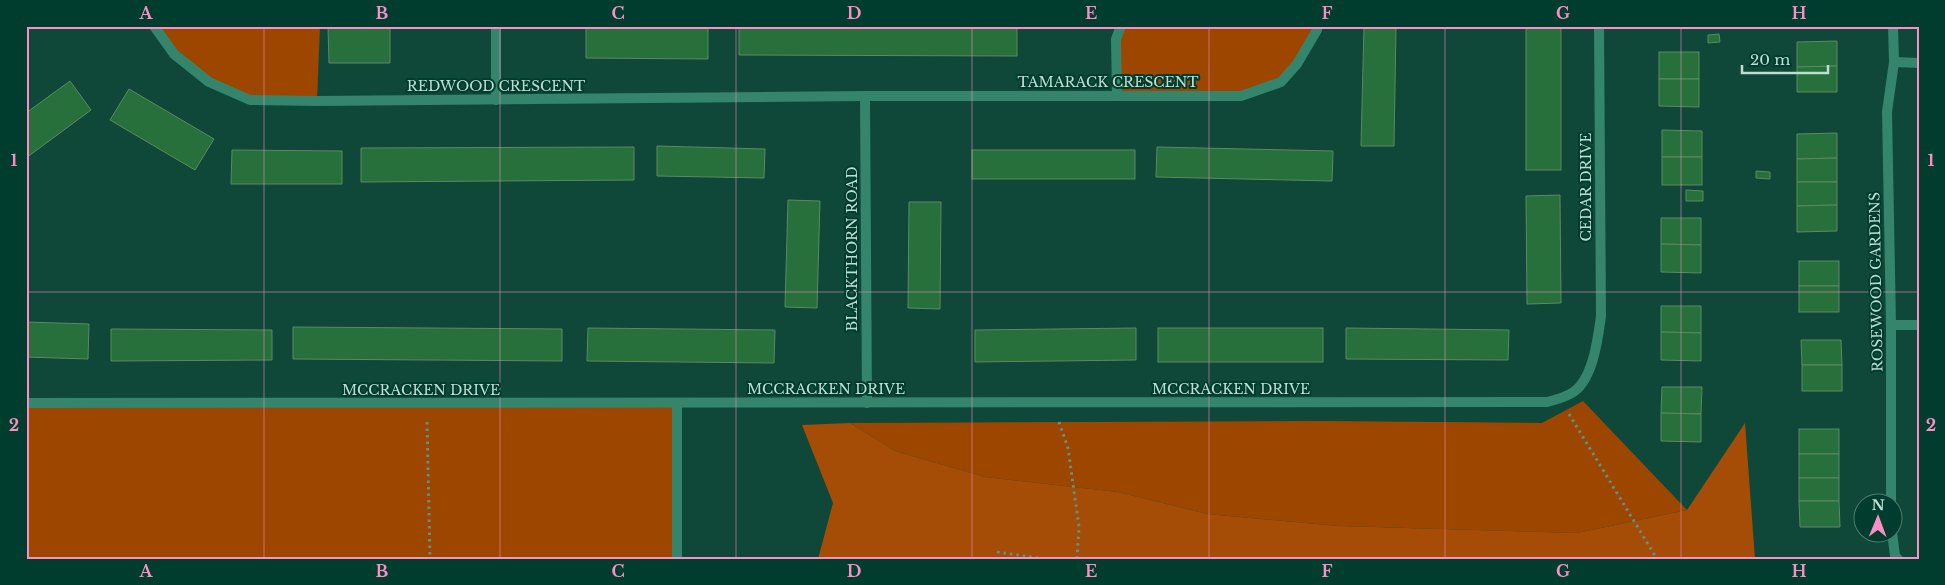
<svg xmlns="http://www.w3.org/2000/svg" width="1945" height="585" viewBox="0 0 1945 585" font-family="'Libre Baskerville',serif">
<rect width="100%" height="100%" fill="#0f4838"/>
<g fill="#9d4600">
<path d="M154 26H320L317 101 250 100 209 82 174 54Z"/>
<path d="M1121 26H1317L1281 82 1241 96H1117Z"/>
<path d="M1583 401 1687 510 1577 533 1339 526 1207 514 1118 492 985 477 895 451 850 423 1321 421 1542 423Z"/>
<rect x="26" y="403" width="651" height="156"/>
</g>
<path fill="#a54d07" d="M850 423 895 451 985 477 1118 492 1207 514 1339 526 1577 533 1687 510 1745 423 1755 559H818L833 503 802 425Z"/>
<g fill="#276f3b" stroke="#5a8a63">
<path d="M328 26H390V63H329Z"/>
<path d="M586 26H708V59L586 58Z"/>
<path d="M739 26H1017V56L739 55Z"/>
<path d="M1364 26H1396L1394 146H1361Z"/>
<rect x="1526" y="26" width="35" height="144"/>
<path d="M1719 34 1720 42 1708 43V35Z"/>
<path d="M1837 41V66L1797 67V42Z"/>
<rect x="1659" y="52" width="40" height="27"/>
<path d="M1837 66V92H1797V67Z"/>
<path d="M1659 79H1699V107L1659 106Z"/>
<path d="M70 81 91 110 26 158V113Z"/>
<path d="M129 89 214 139 195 170 110 120Z"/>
<path d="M1662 130 1702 131V157H1662Z"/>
<path d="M1837 133V158L1797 159V134Z"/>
<path d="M657 146 765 149 764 178 657 176Z"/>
<path d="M634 147V180L361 182V148Z"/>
<path d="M1157 147 1333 151 1332 181 1156 177Z"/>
<path d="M232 150 342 151V184H231Z"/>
<rect x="972" y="150" width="163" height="29"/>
<rect x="1662" y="157" width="40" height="28"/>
<path d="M1837 158V182H1797V159Z"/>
<path d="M1756 171 1770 172V179L1756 178Z"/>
<path d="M1797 182H1837V205L1797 206Z"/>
<path d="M1686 190 1703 191V201H1686Z"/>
<path d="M1560 195 1561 303 1527 304 1526 196Z"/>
<path d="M788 200 820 201 817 308 785 307Z"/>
<path d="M909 202H941L940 309 908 308Z"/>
<path d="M1837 205V231L1797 232V206Z"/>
<path d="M1661 218H1701V245L1661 244Z"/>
<path d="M1661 244 1701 245V273L1661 272Z"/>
<rect x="1799" y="261" width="40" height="25"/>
<rect x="1799" y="286" width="40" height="26"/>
<path d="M1661 306H1701V333L1661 332Z"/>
<path d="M26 322 89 324 88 359 26 357Z"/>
<path d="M293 327 562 329V361L293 359Z"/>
<path d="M588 328 775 330 774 363 587 361Z"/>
<path d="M1136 328V360L975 362V330Z"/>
<rect x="1158" y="328" width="165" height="34"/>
<path d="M1346 328 1509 330 1508 360 1346 359Z"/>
<path d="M111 329 272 330V360L111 361Z"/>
<path d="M1661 332 1701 333V361L1661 360Z"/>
<path d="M1801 340H1841L1842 365H1802Z"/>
<rect x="1802" y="365" width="40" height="26"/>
<path d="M1662 387H1702L1701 414 1661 413Z"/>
<path d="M1661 413 1701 414V442L1661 441Z"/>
<rect x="1799" y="429" width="40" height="25"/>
<rect x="1799" y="454" width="40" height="24"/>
<rect x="1799" y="478" width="40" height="23"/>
<path d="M1799 501H1839L1840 527H1800Z"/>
</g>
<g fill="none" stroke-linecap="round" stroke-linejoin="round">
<g stroke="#639082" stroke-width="3" stroke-dasharray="2.5 4" stroke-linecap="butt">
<path d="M1569 414 1657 559"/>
<path d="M427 422 430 559"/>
<path d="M1059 422 1068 448 1079 527 1077 559"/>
<path d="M997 552 1045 559"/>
</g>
<g stroke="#34856c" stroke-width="10">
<path d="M154 26 174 54 209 82 250 100 317 101 865 96H1241L1281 82 1297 64 1317 30V26"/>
<path d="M496 26V100"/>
<path d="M1894 62 1919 63"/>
<path d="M865 96 867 403"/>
<path d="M1117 96 1116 39 1121 26"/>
<path d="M1891 325H1919"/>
<path d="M26 403 1547 402C1555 400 1563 398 1570 394 1593 383 1598 338 1601 316L1599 26"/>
<path d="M1891 502V325L1887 112 1894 62 1893 26"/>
<path d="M1892 532 1895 556 1898 559"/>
<path d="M677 559V403"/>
</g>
</g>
<path fill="none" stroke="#fb8fc5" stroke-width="1" stroke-opacity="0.55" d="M264 26V559M500 26V559M736 26V559M972 26V559M1209 26V559M1445 26V559M1681 26V559M26 292H1919"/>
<g text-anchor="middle" stroke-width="4" stroke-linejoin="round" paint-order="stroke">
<g font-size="14" fill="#bdded1" stroke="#003d2e">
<text x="1108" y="87">TAMARACK CRESCENT</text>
<text x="496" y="91">REDWOOD CRESCENT</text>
<text transform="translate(1586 187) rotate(-90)" y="5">CEDAR DRIVE</text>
<text transform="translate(852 249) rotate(-90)" y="5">BLACKTHORN ROAD</text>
<text transform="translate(1876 282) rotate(-91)" y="5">ROSEWOOD GARDENS</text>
<text x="826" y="394">MCCRACKEN DRIVE</text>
<text x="1231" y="394">MCCRACKEN DRIVE</text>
<text x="421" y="395">MCCRACKEN DRIVE</text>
</g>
</g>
<rect width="1945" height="585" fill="none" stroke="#003d2e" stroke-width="55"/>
<g transform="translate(1878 518) rotate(1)"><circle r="24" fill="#003d2e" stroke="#4c7d6f"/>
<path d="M0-4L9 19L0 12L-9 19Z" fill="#fb8fc5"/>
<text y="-8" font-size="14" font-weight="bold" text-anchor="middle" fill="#bdded1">N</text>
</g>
<path d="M1742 65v8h86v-8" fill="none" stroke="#bdded1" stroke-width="2.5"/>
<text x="1750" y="65" font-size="15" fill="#bdded1" stroke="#003d2e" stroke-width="4" paint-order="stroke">20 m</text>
<rect x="28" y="28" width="1890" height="530" fill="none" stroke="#fb8fc5" stroke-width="2"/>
<g font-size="16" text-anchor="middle" font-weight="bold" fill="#fb8fc5">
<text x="146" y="19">A</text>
<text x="382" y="19">B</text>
<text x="618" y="19">C</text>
<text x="854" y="19">D</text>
<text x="1091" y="19">E</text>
<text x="1327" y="19">F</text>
<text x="1563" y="19">G</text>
<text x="1799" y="19">H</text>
<text x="14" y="166">1</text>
<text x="1931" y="166">1</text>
<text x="14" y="431">2</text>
<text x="1931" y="431">2</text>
<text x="146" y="577">A</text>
<text x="382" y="577">B</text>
<text x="618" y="577">C</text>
<text x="854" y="577">D</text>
<text x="1091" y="577">E</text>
<text x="1327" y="577">F</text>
<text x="1563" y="577">G</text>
<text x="1799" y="577">H</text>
</g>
</svg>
